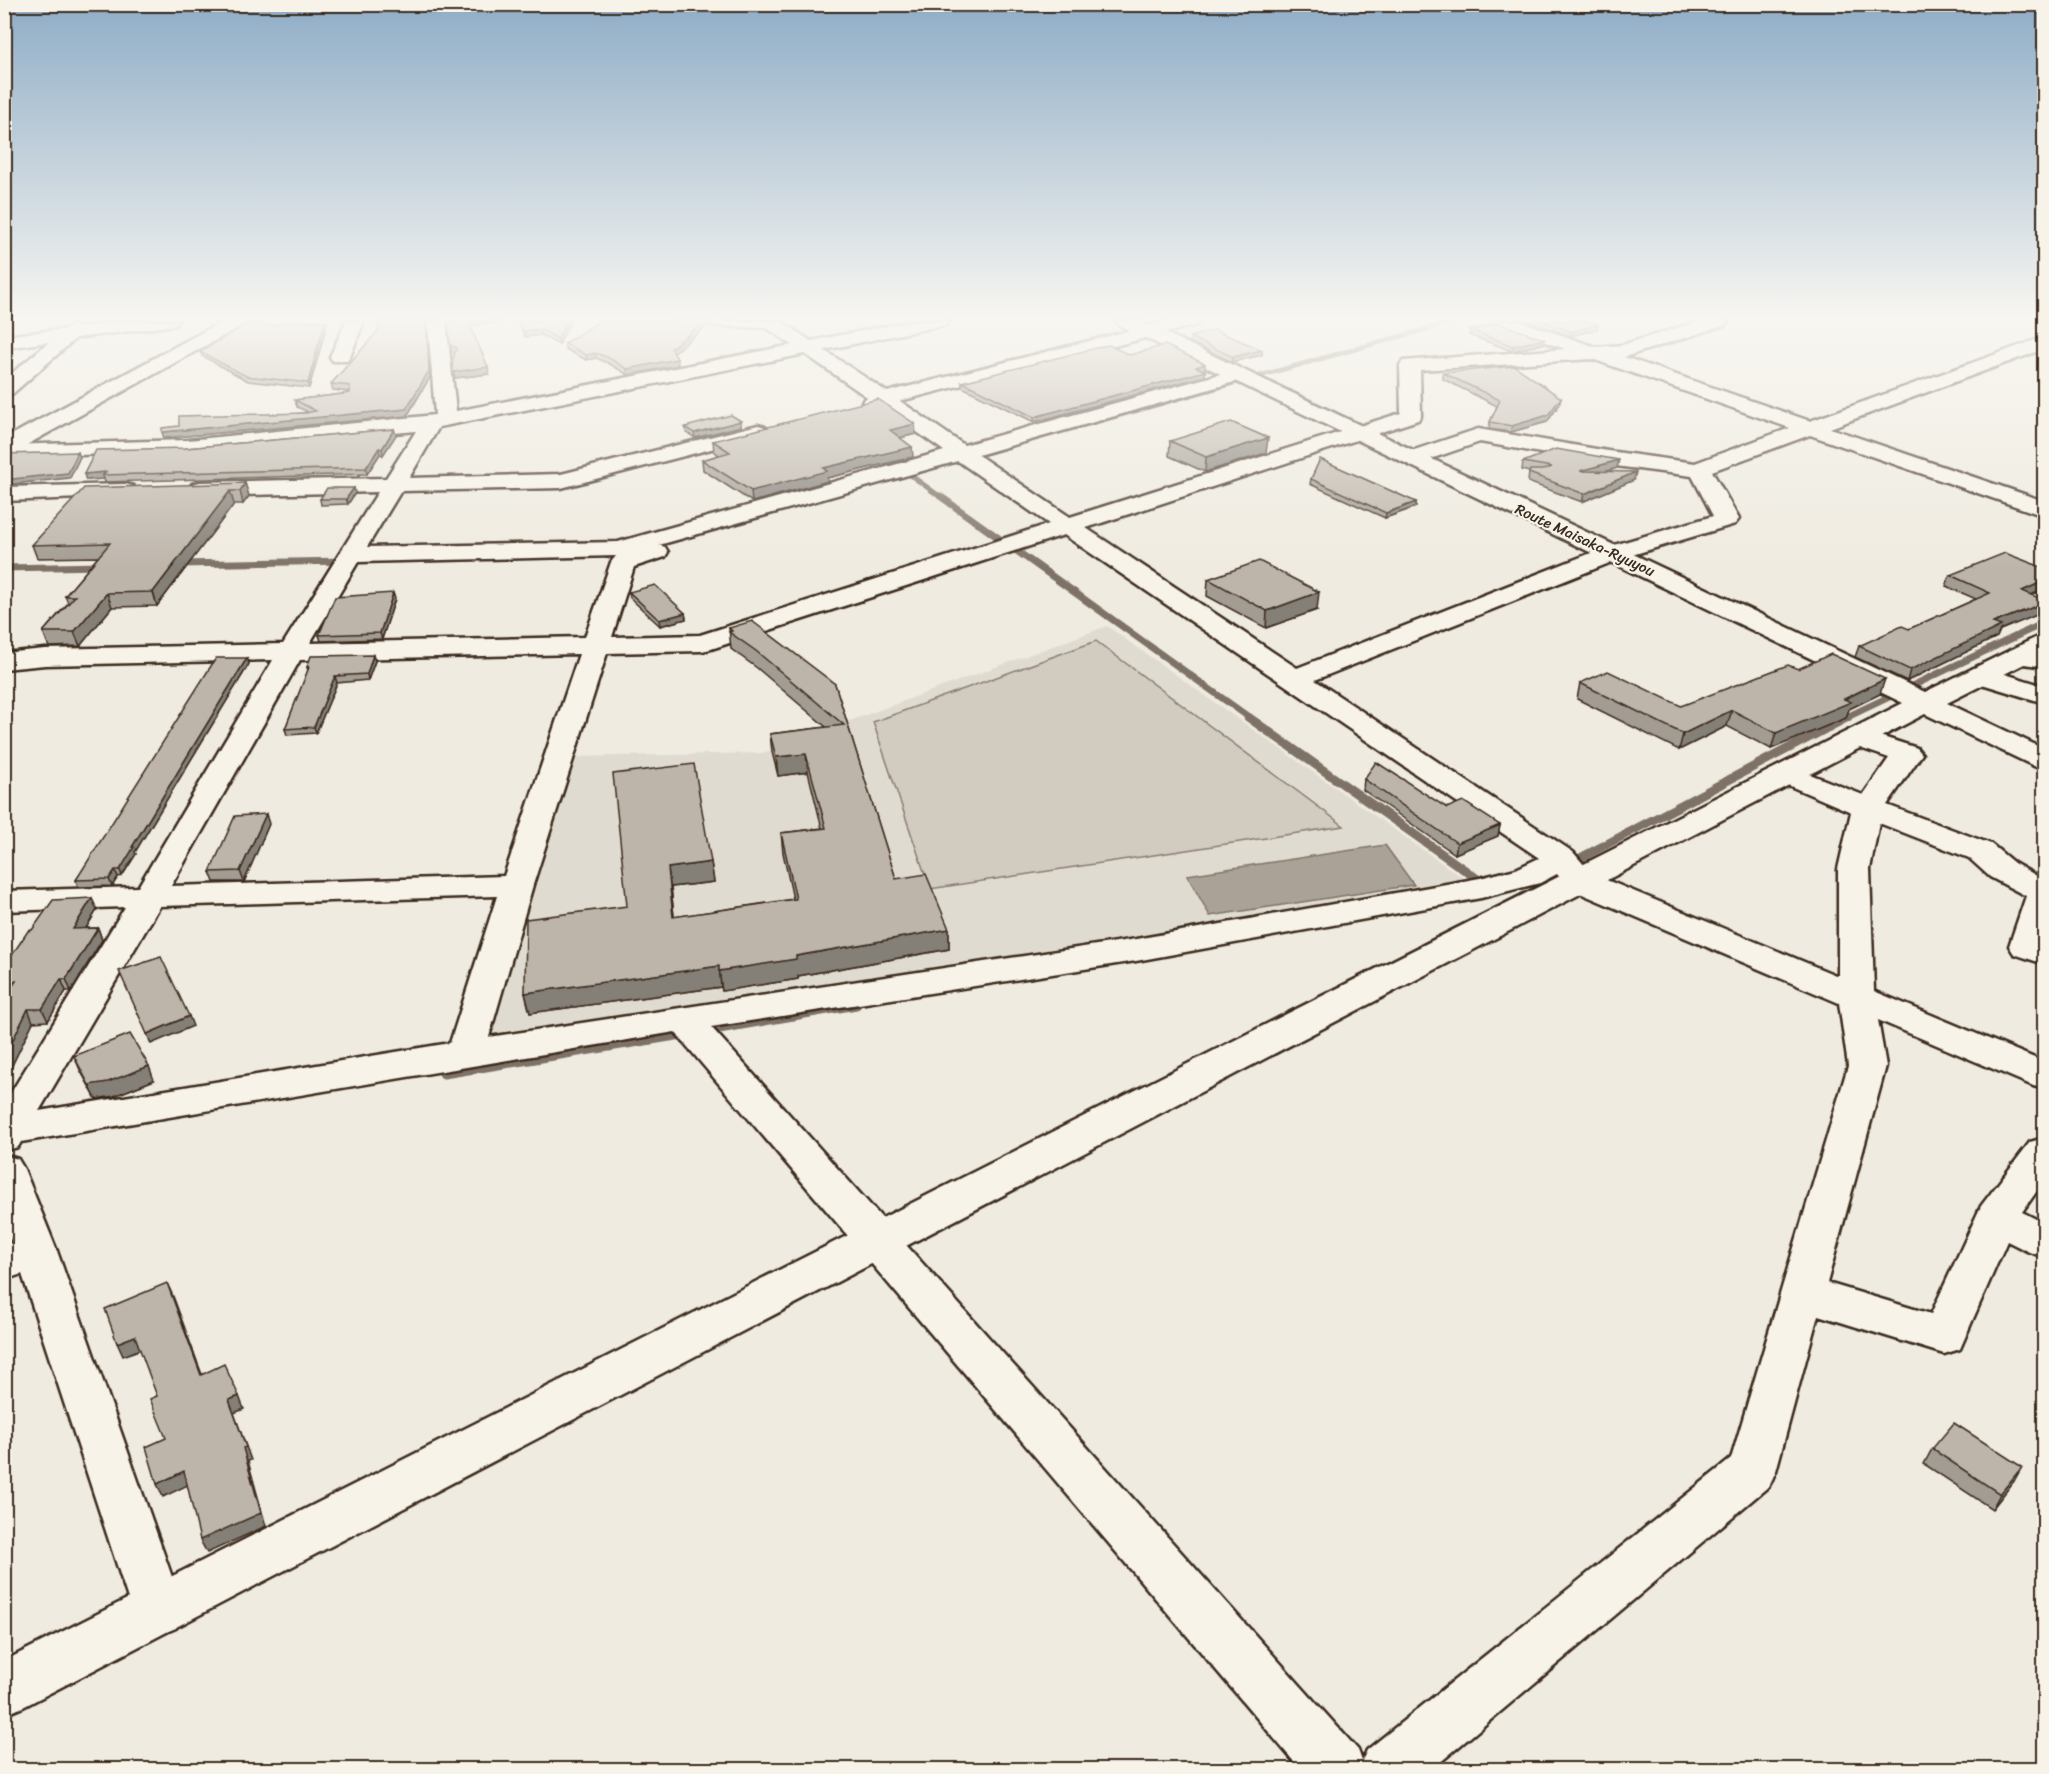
<svg xmlns="http://www.w3.org/2000/svg" width="2049" height="1774" viewBox="0 0 2049 1774" font-family="Sriracha,sans-serif">
<rect width="100%" height="100%" fill="#efebe0"/>
<filter id="ink" filterUnits="userSpaceOnUse"><feTurbulence type="fractalNoise" baseFrequency=".0167" numOctaves="2"/><feDisplacementMap in="SourceGraphic" scale="12" xChannelSelector="R" yChannelSelector="G"/><feConvolveMatrix kernelMatrix="1 2 1 2 8 2 1 2 1" color-interpolation-filters="sRGB"/></filter>
<g filter="url(#ink)">
<path fill="#e0dbd0" d="M1107 626 1464 879 1349 904 1155 938 487 1036 568 757 763 753Z"/>
<path fill="#d1cbc0" stroke="#867a6f" stroke-width="1.5" d="M1096 641 1344 826 930 889 873 722Z"/>
<path fill="#aaa296" stroke="#7e7266" stroke-width="1.5" d="M1385 845 1414 885 1210 916 1187 875Z"/>
<g fill="none" stroke-linecap="round" stroke-linejoin="round">
<g stroke="#7e7266" stroke-width="5">
<path d="M968 458 1455 321"/>
<path d="M909 474 942 498"/>
</g>
<g stroke="#7e7266" stroke-width="7">
<path d="M940 496 1250 718"/>
<path d="M178 564 347 561"/>
<path d="M4 568 101 566"/>
<path d="M1845 718 2044 623"/>
</g>
<g stroke="#7e7266" stroke-width="9">
<path d="M1248 717 1486 885"/>
<path d="M1569 864 1848 717"/>
</g>
<g stroke="#7e7266" stroke-width="11">
<path d="M702 1031 856 1004"/>
<path d="M448 1061 444 1073 688 1033"/>
</g>
<defs>
<g id="street">
<path d="M125 321H178L175 325 169 326 76 338 11 395 4 397V380L49 342 4 348V336L65 329 73 325 79 327Z"/>
<path d="M346 321H364L350 357 347 361H333L330 357Z"/>
<path d="M428 321H446L456 411 792 345 767 328 719 326 713 325 710 321H781L811 341 912 321H949L946 325 940 326 824 350 887 392 1168 321H1199L1196 325 900 401 964 445 1231 371H1245L1248 375 1245 379 978 455 1070 517 1401 413 1400 365 1403 361 1565 349 1496 325 1493 321H1520L1596 347 1622 345 1700 321H1728L1725 325 1624 357 1810 421 2044 337V349L1830 428 2044 501V516L1810 435 1712 471 1739 519 1735 524 1622 558 1315 680 1573 852 1592 874 1838 976V869L1851 812 1776 780 1772 774 1776 768 1787 765 1863 795 1889 758 1848 744 1843 738 1848 732 1858 729 1917 748 1922 754 1887 805 1991 844 2014 863 2044 880V964L2014 954 2009 946 2026 896 1990 877 1969 858 1879 823 1870 869 1874 991 2044 1062V1089L2031 1085 1878 1020 1886 1066 1827 1283 1931 1314 1981 1206 2030 1142 2044 1138V1181L2022 1212 2044 1223V1257L2029 1252 2007 1241 1960 1349 1944 1354 1818 1315 1776 1471 1769 1486 1431 1770H1301L675 1032 21 1142 18 1147 4 1151V1104L125 907 4 911V891L138 887 273 660 45 665 4 669V653L45 649 283 644 378 492 200 496 192 494 189 489 192 484 200 482 386 478 416 431 188 452 4 457V445L188 440 435 415ZM805 354 867 397 862 402 865 406 872 408 880 406 944 451 618 542 367 547 401 491 561 488 765 435 769 431 765 427 758 425 561 474 409 478 439 427ZM1592 359 1790 428 1695 463 1608 451 1478 429 1405 453 1402 458 1405 463 1413 465 1480 442 1608 465 1692 476 1713 516 1604 548 1297 668 1086 528 1418 420 1421 416 1420 370ZM958 461 1049 524 700 635 612 637 634 567 665 557 668 552 665 547 659 545ZM1064 535 1539 858 1516 869 1480 878 1136 939 489 1037 533 885 607 653 702 651 711 649ZM616 556 611 562 585 637 310 643 358 562ZM579 654 504 876 171 886 300 660ZM1557 874 1568 888 1839 1003 1848 1066 1731 1459 1367 1750 1362 1761 1358 1750 711 1027 1136 961 1481 898 1540 883ZM497 896 450 1043 39 1111 160 906Z"/>
<path d="M125 484 133 486 136 491 133 496 4 501V487Z"/>
<path d="M2020 648 2044 651V667L2010 662 2007 656 2010 650Z"/>
<path d="M1982 667 2044 686V703L1972 681 1968 675 1972 669Z"/>
<path d="M4 1155 18 1159 24 1169 57 1251 184 1611 176 1628 158 1635 140 1628 132 1611 22 1274 4 1280V1246L12 1243 4 1224Z"/>
</g>
<path id="secondary" d="M1116 321H1140L1925 692 2035 638 2044 636V654L1947 703 2044 749V769L2034 766 1925 714 23 1707 4 1715V1661L1903 703 1119 325Z"/>
<path id="highway" d="M223 321H246L243 325 12 453 4 454V439Z"/>
</defs>
<use href="#street" stroke="#3b2a1e" stroke-width="5"/>
<use href="#secondary" stroke="#3b2a1e" stroke-width="5"/>
<use href="#highway" stroke="#3b2a1e" stroke-width="5"/>
<use href="#street" fill="#f7f3e8" fill-rule="evenodd"/>
<use href="#secondary" fill="#f7f3e8" fill-rule="evenodd"/>
<use href="#highway" fill="#f7f3e8" fill-rule="evenodd"/>
</g>
<g fill="#a39c92" stroke="#3b2a1e" stroke-width="1.5">
<path d="M281 321H328L309 388 248 381 202 356 200 352 278 325Z"/>
<path d="M376 321H426L430 377 407 416 164 438 162 432 308 412 297 407 295 400 350 393V392L333 390 331 384 379 330Z"/>
<path d="M448 321H512L470 326 489 374 455 378 453 372 455 353 452 352Z"/>
<path d="M517 321H570L559 345 541 335 525 337Z"/>
<path d="M600 321H709V324L673 352 677 359 678 365 628 375 608 363 596 358 586 360 565 349V343Z"/>
<path d="M1527 321H1588L1598 324 1597 329 1571 336Z"/>
<path d="M1470 330 1543 344 1512 351 1469 335Z"/>
<path d="M1190 337 1262 355 1232 362 1190 342Z"/>
<path d="M1130 355 1205 369 1202 370 1205 371V376L1034 422 962 387V382Z"/>
<path d="M1443 373 1561 398 1559 405 1547 422 1511 432 1489 429 1490 422 1497 406 1443 379Z"/>
<path d="M741 421V426L695 438 686 432 685 427Z"/>
<path d="M394 429 396 435 383 455 380 454 367 474 105 482 104 479 86 480 84 474 186 448Z"/>
<path d="M916 434 900 438 913 457 827 478 828 481 752 502 703 470 702 460 719 455 714 451 713 441Z"/>
<path d="M1170 441 1266 453 1205 472 1169 456Z"/>
<path d="M1523 462 1617 468 1608 471 1634 480 1582 502 1528 482 1529 472 1522 470Z"/>
<path d="M1311 479 1416 502V507L1385 518 1310 484Z"/>
<path d="M245 483 249 496 243 504H234L157 606 112 607 80 646 49 647 43 632 68 603 65 596 98 557 37 558 32 545Z"/>
<path d="M355 493 348 504 321 505 320 499Z"/>
<path d="M2044 568V589L2032 595 2044 612 2000 630 1997 637 1907 681 1855 657 1859 646 1909 629 1976 599 1946 586 1950 575Z"/>
<path d="M1208 579 1317 610 1266 628 1207 596Z"/>
<path d="M629 592 685 613 686 619 660 626 630 598Z"/>
<path d="M393 593 395 599 382 639 321 641 319 635Z"/>
<path d="M729 628 835 684 896 879 949 929V949L798 976V979L722 991 721 987 530 1013 525 993 627 906 711 862 714 882 671 887 674 917 793 899 783 853 781 833 822 828 808 772 778 776 772 752 770 734 826 727 757 668 731 649Z"/>
<path d="M375 661 368 680 337 683 316 733 287 735 285 729 308 671 307 667Z"/>
<path d="M249 664 135 852 136 854 122 876 118 877 112 886 78 887 76 880Z"/>
<path d="M1798 669 1880 694 1849 709 1846 718 1771 749 1727 726 1679 750 1577 699 1580 683 1681 706Z"/>
<path d="M1364 779 1500 825 1498 836 1455 854 1363 790Z"/>
<path d="M269 824 244 882H214L210 872Z"/>
<path d="M97 910 86 928H98L102 940 71 991H66L48 1021 33 1022 4 1082V998L8 993H4V967L32 930Z"/>
<path d="M74 1056 154 1080 114 1096 96 1099 80 1070Z"/>
<path d="M1932 1449 2014 1481 1992 1509 1924 1464Z"/>
</g>
<g fill="#847f77" stroke="#3b2a1e" stroke-width="1.5">
<path d="M325 321H328L309 388 308 383Z"/>
<path d="M426 321 430 377 407 416 164 438 162 432 406 409Z"/>
<path d="M468 321H512L469 326Z"/>
<path d="M566 321H570L559 345 558 339Z"/>
<path d="M705 321H709V324L672 354 671 348Z"/>
<path d="M1598 324 1597 329 1571 336 1572 332Z"/>
<path d="M540 329 541 335 525 337 524 331Z"/>
<path d="M1544 339 1543 344 1512 351 1513 346Z"/>
<path d="M1262 350V355L1232 362 1233 357Z"/>
<path d="M595 353 596 358 586 360V355Z"/>
<path d="M677 359 678 365 628 375 627 369Z"/>
<path d="M1205 364V369L1195 371 1196 367Z"/>
<path d="M488 367 489 374 455 378 453 372Z"/>
<path d="M1205 371V376L1034 422V417Z"/>
<path d="M1561 398 1559 405 1547 422 1511 432 1512 426Z"/>
<path d="M741 421V426L695 438 694 433Z"/>
<path d="M915 424 916 434 890 440V430Z"/>
<path d="M394 429 396 435 383 455 382 449Z"/>
<path d="M1268 438 1266 453 1205 472 1206 457Z"/>
<path d="M912 447 913 457 827 478 828 481 752 502 751 491 823 468Z"/>
<path d="M379 448 380 454 367 474 366 468Z"/>
<path d="M78 452 80 457 70 478 4 485V480Z"/>
<path d="M1619 460 1617 468 1578 480 1580 471Z"/>
<path d="M106 472 103 475 104 479 86 480 84 474Z"/>
<path d="M1636 472 1634 480 1582 502 1584 494Z"/>
<path d="M245 483 249 496 243 504 240 491Z"/>
<path d="M354 488 355 493 348 504 346 499Z"/>
<path d="M230 491 234 504 157 606 153 592Z"/>
<path d="M1416 502V507L1385 518 1386 513Z"/>
<path d="M7 546 9 551 4 558V550Z"/>
<path d="M2044 581V589L2018 601 2022 591Z"/>
<path d="M1319 592 1317 610 1266 628 1267 611Z"/>
<path d="M107 593 112 607 80 646 74 632Z"/>
<path d="M393 593 395 599 382 639 380 633Z"/>
<path d="M2044 603V612L2000 630 1997 637 1907 681 1910 670 1993 623Z"/>
<path d="M685 613 686 619 660 626 659 620Z"/>
<path d="M373 655 375 661 368 680 367 674Z"/>
<path d="M247 658 249 664 135 852 136 854 122 876 120 870 132 847Z"/>
<path d="M335 676 337 683 316 733 314 727Z"/>
<path d="M1885 679 1880 694 1849 709 1846 718 1771 749 1776 733Z"/>
<path d="M1732 710 1727 726 1679 750 1683 734Z"/>
<path d="M806 754 808 772 778 776 776 757Z"/>
<path d="M266 814 269 824 244 882 240 871Z"/>
<path d="M1500 825 1498 836 1455 854 1457 843Z"/>
<path d="M711 862 714 882 671 887 676 936 668 868Z"/>
<path d="M115 870 118 877 112 886 109 879Z"/>
<path d="M92 898 97 910 78 941 73 929Z"/>
<path d="M98 928 102 940 71 991 66 979Z"/>
<path d="M949 929V949L798 976V979L722 991 719 971 796 956Z"/>
<path d="M719 966 721 987 530 1013 525 993Z"/>
<path d="M61 979 66 991 48 1021 42 1009Z"/>
<path d="M28 1009 33 1022 4 1082V1058Z"/>
<path d="M189 1016 193 1026 151 1044 147 1034Z"/>
<path d="M149 1066 154 1080 114 1096 96 1099 89 1085Z"/>
<path d="M167 1283 173 1296 207 1388 201 1375Z"/>
<path d="M135 1336 141 1349 123 1356 117 1343Z"/>
<path d="M239 1396 244 1409 234 1413 251 1460 248 1461 266 1526 207 1553 200 1540 243 1448 229 1400Z"/>
<path d="M2022 1467 2014 1481 1992 1509 2000 1494Z"/>
<path d="M184 1471 190 1484 163 1497 157 1484Z"/>
</g>
<g fill="#bdb5aa" stroke="#3b2a1e" stroke-width="1.5">
<path d="M281 321H325L308 383 246 376 200 352 248 323 278 325Z"/>
<path d="M376 321H426L429 371 406 409 162 432V428L179 426V416L306 413 316 411 295 400 350 393V386L331 384 380 329Z"/>
<path d="M448 321H468L488 367 453 372 452 361 457 348 450 345Z"/>
<path d="M519 321H566L558 339 540 329 524 331Z"/>
<path d="M600 321H705L671 348 677 359 627 369 607 357 595 353 586 355 565 343Z"/>
<path d="M1541 321H1588L1598 324 1572 332Z"/>
<path d="M1498 323 1544 339 1513 346 1470 330Z"/>
<path d="M1215 330 1262 350 1233 357 1190 337Z"/>
<path d="M1108 345 1130 355 1165 345 1205 364 1196 367 1205 371 1034 417 962 382Z"/>
<path d="M1515 366 1561 398 1548 415 1512 426 1490 422 1500 400 1443 373Z"/>
<path d="M878 399 915 424 890 430 912 447 823 468 827 471 751 491 702 460 730 452 713 441Z"/>
<path d="M731 415 741 421 694 433 685 427Z"/>
<path d="M1231 422 1268 438 1206 457 1170 441Z"/>
<path d="M394 429 382 449 379 448 366 468 103 475 106 472 84 474 96 450 186 448Z"/>
<path d="M1556 449 1619 460 1580 471 1636 472 1584 494 1529 473 1530 470H1543L1552 467 1523 462Z"/>
<path d="M78 452 68 473 4 480V454Z"/>
<path d="M1320 459 1416 502 1386 513 1311 479Z"/>
<path d="M245 483 240 491H230L153 592 107 593 74 632H43L75 596H65L110 543 32 545 84 488Z"/>
<path d="M327 488H354L346 499H320Z"/>
<path d="M2005 553 2044 568V581L2022 591 2044 600V603L1993 623 2001 626 1910 670 1859 646 1902 626 1909 629 1990 593 1950 575Z"/>
<path d="M1259 561 1319 592 1267 611 1208 579Z"/>
<path d="M655 585 685 613 659 620 629 592Z"/>
<path d="M393 593 380 633 319 635 335 597Z"/>
<path d="M752 621 835 684 896 879 926 874 949 929 796 956V959L719 971V966L525 993 526 919 627 906 613 774 694 764 711 862 668 868 673 917 796 899 781 833 826 828 806 754 776 757 770 734 844 725 756 651 729 632 732 631 729 628Z"/>
<path d="M1831 654 1885 679 1844 699 1851 702 1776 733 1732 710 1683 734 1580 683 1608 671 1681 706 1788 665 1798 669Z"/>
<path d="M373 655 367 674 335 676 314 727 285 729 309 667H307L311 656Z"/>
<path d="M216 658H247L132 847H134L120 870H115L109 879 76 880Z"/>
<path d="M1376 762 1447 808 1463 801 1500 825 1457 843 1364 779Z"/>
<path d="M266 814 240 871 210 872 235 816Z"/>
<path d="M92 898 73 929 98 928 66 979H61L42 1009H28L4 1058V998L16 981H4V967L28 931 32 930 53 900Z"/>
<path d="M161 957 189 1016 147 1034 119 971Z"/>
<path d="M130 1034 149 1066 108 1082 89 1085 74 1056Z"/>
<path d="M167 1283 201 1375 224 1364 239 1396 229 1400 246 1447 243 1448 261 1513 200 1540 184 1471 157 1484 146 1447 166 1438 150 1399 157 1396 135 1336 117 1343 105 1309Z"/>
<path d="M1954 1423 2022 1467 2000 1494 1932 1449Z"/>
</g>
</g>
<linearGradient id="sky" x2="0" y2="1"><stop stop-color="#8fadc7"/><stop offset="0.56" stop-color="#f8f6f1"/><stop offset="1" stop-color="#f8f6f1" stop-opacity="0"/></linearGradient>
<rect width="2049" height="569" fill="url(#sky)"/>
<g text-anchor="middle" stroke-width="4.5" stroke-linejoin="round" paint-order="stroke">
<g font-size="15" fill="#3b2a1e" stroke="#f7f3e8">
<text transform="translate(1585 540) rotate(25)" y="5">Route Maisaka-Ryuyou</text>
</g>
</g>
<rect width="2049" height="1774" fill="none" stroke="#f7f3e8" stroke-width="24"/>
<rect x="12" y="12" width="2025" height="1750" fill="none" stroke="#3b2a1e" stroke-width="2" filter="url(#ink)"/>
</svg>
